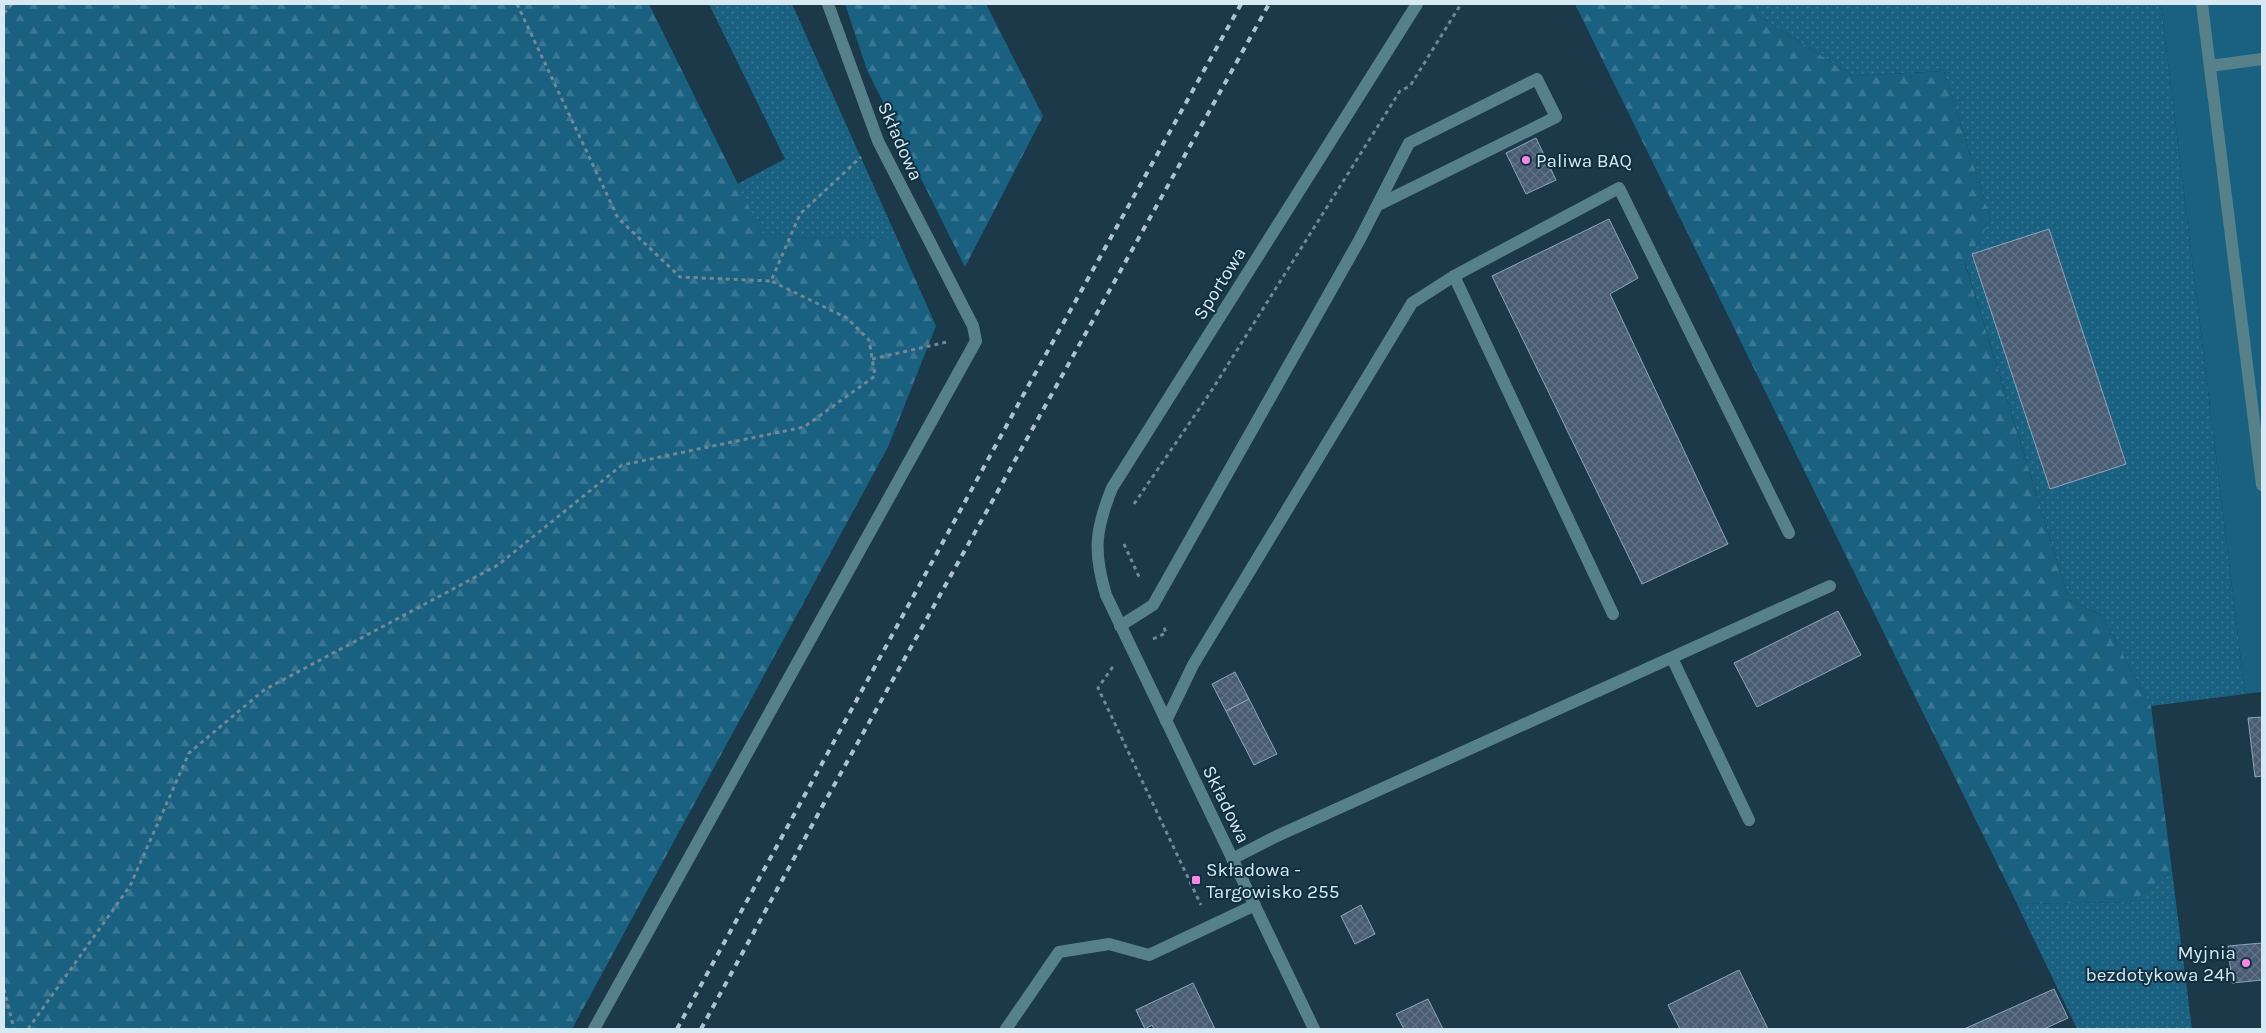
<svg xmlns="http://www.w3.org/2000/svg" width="2266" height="1033" viewBox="0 0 2266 1033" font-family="Karla,sans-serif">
<defs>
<pattern id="grass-dots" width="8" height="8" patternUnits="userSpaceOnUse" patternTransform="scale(1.25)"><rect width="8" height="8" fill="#196081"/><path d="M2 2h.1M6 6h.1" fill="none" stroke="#3a7793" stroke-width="1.8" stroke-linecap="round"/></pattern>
<pattern id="forest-firs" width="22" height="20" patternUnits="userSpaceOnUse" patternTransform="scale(1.25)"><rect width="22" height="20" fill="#196081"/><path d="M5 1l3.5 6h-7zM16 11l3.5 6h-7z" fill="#3a7793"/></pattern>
<pattern id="building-cross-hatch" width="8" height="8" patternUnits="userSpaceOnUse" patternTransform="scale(1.25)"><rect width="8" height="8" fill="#485c73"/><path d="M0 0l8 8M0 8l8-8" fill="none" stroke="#627387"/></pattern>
</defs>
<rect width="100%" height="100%" fill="#1b3949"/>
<g fill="url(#grass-dots)">
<path d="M709 4H792L897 238 764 237 737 184 785 159Z"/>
<path d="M1750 4H2161L2245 694 2151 706 2101 615 2069 600 1965 262 1991 220 1944 71 1853 76 1756 14Z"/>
<path d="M2172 871 2192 1029H2077L2017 904 2132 902Z"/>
</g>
<g fill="url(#forest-firs)">
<path d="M4 4H649L764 237 897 238 936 326 888 447 572 1029H4Z"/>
<path d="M845 4H986L1043 116 965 267 867 70Z"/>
<path d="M1575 4H1750L1756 14 1853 76 1944 71 1991 220 1965 263 2069 600 2101 615 2151 706 2172 871 2132 902 2017 904Z"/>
</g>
<path fill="#196081" d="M2161 4H2262V692L2245 694Z"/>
<g fill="url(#building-cross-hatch)" stroke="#8ea4be">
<path d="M1536 138 1556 180 1526 194 1506 153Z"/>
<path d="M1609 219 1638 278 1610 294 1728 544 1642 584 1492 276Z"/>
<path d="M2049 229 2126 464 2050 489 1972 254Z"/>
<path d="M1838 611 1861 655 1757 707 1734 663Z"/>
<path d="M1235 672 1249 699 1226 711 1212 684Z"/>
<path d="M1249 699 1277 754 1254 765 1226 711Z"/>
<path d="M2262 717V776L2255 777 2248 718Z"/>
<path d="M1361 905 1375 934 1355 944 1341 916Z"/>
<path d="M2262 943V980L2232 983 2228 946Z"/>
<path d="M1739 970 1768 1029H1680L1668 1005Z"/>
<path d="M1193 983 1215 1029H1154L1152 1025 1145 1029 1136 1010Z"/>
<path d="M2054 989 2068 1018 2044 1029H1964Z"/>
<path d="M1428 999 1443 1029H1404L1396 1014Z"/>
</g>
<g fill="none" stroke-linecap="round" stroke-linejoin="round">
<g stroke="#708896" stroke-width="3" stroke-dasharray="4 4" stroke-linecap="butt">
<path d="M517 4 618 218 680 277 771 281 800 214 861 157"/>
<path d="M4 13 12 4"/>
<path d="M872 359 947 342"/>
<path d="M1134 504 1210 393 1400 91 1410 86 1461 4"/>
<path d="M1124 544 1140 579"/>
<path d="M1153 639 1166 633 1164 627"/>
<path d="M1111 667 1112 668 1098 688 1201 905"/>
<path d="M4 989 14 1029"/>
<path d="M28 1029 130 886 189 753 264 690 498 565 622 465 804 427 875 376 869 340 847 318 771 281"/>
</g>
<g stroke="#56818b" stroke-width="12">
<path d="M2202 4 2262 485"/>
<path d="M2210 66 2262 59"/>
<path d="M1454 276 1613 614"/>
<path d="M1120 626 1153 605 1360 239 1409 143 1537 79 1556 117 1378 205"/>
<path d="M1672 658 1749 820"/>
<path d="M1166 721 1193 665 1412 303 1454 276 1619 188 1789 533"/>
<path d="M1232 859 1277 836 1830 586"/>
<path d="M594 1029 976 341 973 326 878 141 828 4"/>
<path d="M1006 1029 1059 952 1109 944 1149 955 1255 905"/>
<path d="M1314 1029 1106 595C1093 552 1095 530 1112 488L1417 4"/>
</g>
<g stroke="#adc2cd" stroke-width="4" stroke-dasharray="6 6" stroke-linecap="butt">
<path d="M677 1029 1026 390 1241 4"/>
<path d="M701 1029 822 807 1269 4"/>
</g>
</g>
<g fill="#fa87e7" stroke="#102f3f" stroke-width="2">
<circle cx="1526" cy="160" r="5"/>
<rect x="1191" y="875" width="10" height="10" rx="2.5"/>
<circle cx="2246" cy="963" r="5"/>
</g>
<g text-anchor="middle" stroke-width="4" stroke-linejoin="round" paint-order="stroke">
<g font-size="19" fill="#d7e9f3" stroke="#102f3f">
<text transform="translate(901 141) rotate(66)" y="7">Składowa</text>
<text transform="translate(1219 283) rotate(-58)" y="7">Sportowa</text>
<text transform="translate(1227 804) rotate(64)" y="7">Składowa</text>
</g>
<g font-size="19" fill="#d7e9f3" stroke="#102f3f" text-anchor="start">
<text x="1536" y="167">Paliwa BAQ</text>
<text x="1206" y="876">Składowa -<tspan x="1206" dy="22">Targowisko 255</tspan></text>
<text x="2236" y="959" text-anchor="end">Myjnia<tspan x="2236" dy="22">bezdotykowa 24h</tspan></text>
</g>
</g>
<rect width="2266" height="1033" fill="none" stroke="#d7e9f3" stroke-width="10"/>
</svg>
